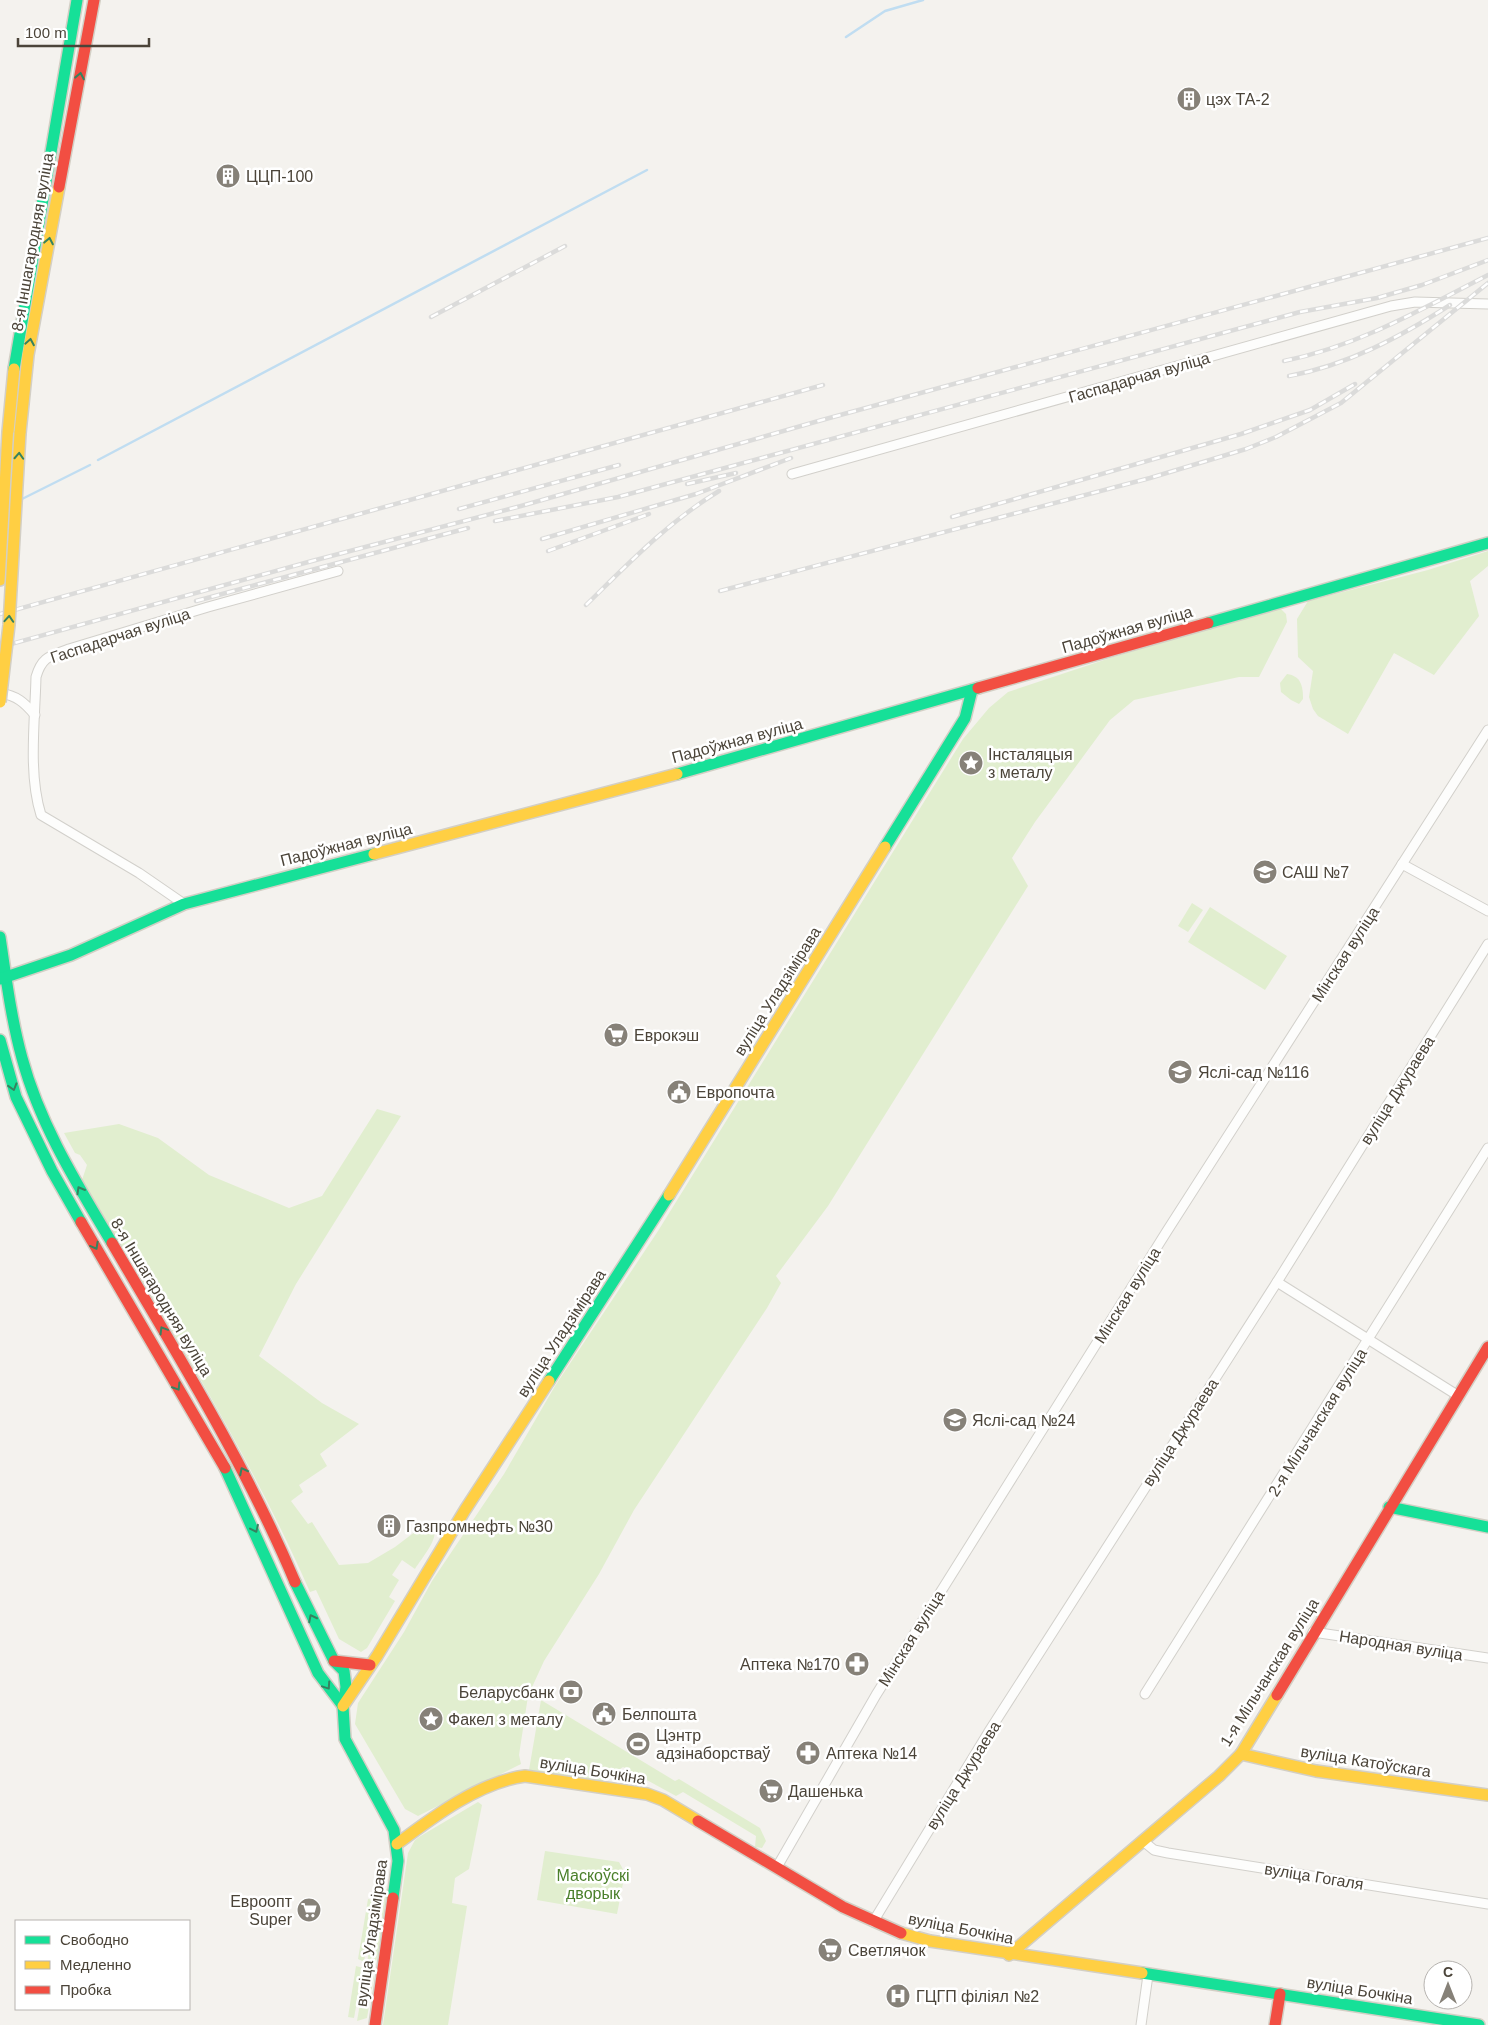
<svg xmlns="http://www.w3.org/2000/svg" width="1488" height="2025" viewBox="0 0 1488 2025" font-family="Arial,sans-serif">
<rect width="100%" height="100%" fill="#f4f2ee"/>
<g fill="#e1eecf">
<path d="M1488 551V566L1470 581 1479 616 1434 675 1394 653 1348 734 1318 716 1313 709 1309 697 1313 671 1298 657 1297 619 1308 601 1428 570Z"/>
<path d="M1280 608 1286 614 1287 622 1259 677H1239L1134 700 1110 720 1035 822 1012 858 1028 886 828 1206 776 1276 781 1283 767 1308 634 1510 599 1574 544 1661 528 1696 519 1755 521 1764 418 1816 405 1809 355 1724 358 1703 404 1632 432 1581 504 1474 555 1386 658 1231 963 739 989 708 1008 692 1113 657Z"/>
<path d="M1287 674C1301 676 1303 686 1303 699L1299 704 1291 700 1281 692 1280 683Z"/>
<path d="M1192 903 1203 910 1188 932 1178 926Z"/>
<path d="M1210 907 1287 956 1265 990 1188 942Z"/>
<path d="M377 1109 401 1116 296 1284 259 1356 322 1403 359 1424 320 1454 327 1466 299 1485 303 1492 291 1501 308 1524 312 1522 339 1565 368 1563 395 1547 424 1525C450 1526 421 1559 415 1569L402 1560 392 1575 399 1580 389 1597 395 1601 367 1648 361 1652 339 1639 316 1590 310 1592C246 1446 163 1317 82 1180L87 1165 80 1155 75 1153 64 1133 119 1124 158 1138 209 1175 289 1208 322 1196Z"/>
<path d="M541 1700 675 1781 679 1779 760 1828 766 1841 762 1848 755 1847 756 1836 683 1792 676 1796 623 1767 601 1782 529 1770Z"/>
<path d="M478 1802 482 1805 469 1869 455 1878 452 1903 467 1906 448 2025H383L408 1853 415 1840 419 1837Z"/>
<path d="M545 1851 619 1862 625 1873 617 1914 537 1900Z"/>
<path d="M380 1884 385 1886 387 1890 378 1955 376 1961 367 1963Z"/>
<path d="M368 1899 374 1900 364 1962 358 1959Z"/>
<path d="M356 1966 363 1968 354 2018 348 2017Z"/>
<path d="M366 1969 372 1972 374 1977 367 2018 357 2021Z"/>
</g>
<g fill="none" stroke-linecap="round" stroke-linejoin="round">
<g stroke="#c0ddf1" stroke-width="2.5">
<path d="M846 37 885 11 923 0"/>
<path d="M98 460 647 170"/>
<path d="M20 500 90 465"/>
</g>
<defs>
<g id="street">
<path d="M792 474 1391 306 1415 302 1488 304"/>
<path d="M0 693C17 696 24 702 35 715"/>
<path d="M1402 864 1488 911"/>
<path d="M184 904 139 873 41 815C28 774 35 720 36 677 42 656 51 656 69 649L208 607 338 571"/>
<path d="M1277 1282 1457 1395"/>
<path d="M1313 1632 1488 1658"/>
<path d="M1145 1694 1488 1148"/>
<path d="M1143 1841 1154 1850 1168 1853 1488 1904"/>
<path d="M777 1867 876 1695 1167 1231 1488 730"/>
<path d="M873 1922 988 1733 1277 1282 1488 944"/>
<path d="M1141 2025 1148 1975"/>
</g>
<g id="fast">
<path d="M14 369 77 0"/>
<path d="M1208 623 1488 543"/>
<path d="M677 774 978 688"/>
<path d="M885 847 965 718 972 690"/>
<path d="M0 937C6 977 11 1018 22 1058 40 1125 77 1184 112 1243"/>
<path d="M0 979 71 955 184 904 374 854"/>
<path d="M0 1040 16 1097 52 1171 81 1222"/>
<path d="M549 1381 669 1195"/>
<path d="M225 1468 318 1673 343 1706"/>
<path d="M1389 1507 1488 1527"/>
<path d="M295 1582 334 1661 344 1671 346 1687 343 1706 345 1739 394 1830 398 1861 393 1898"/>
<path d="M1142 1973 1479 2025"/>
</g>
<g id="slow">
<path d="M20 433 28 355 59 187"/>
<path d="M0 580 8 432 14 369"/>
<path d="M374 854 677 774"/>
<path d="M669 1195 885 847"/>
<path d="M343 1706 377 1656 465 1510 549 1381"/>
<path d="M1241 1754 1316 1771 1488 1795"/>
<path d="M397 1844C433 1817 479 1782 525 1776L647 1794 663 1800 698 1821"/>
<path d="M901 1933 930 1941 1142 1973"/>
<path d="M1009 1955 1219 1776 1241 1754 1277 1695"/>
</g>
<g id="jam">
<path d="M59 187 94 0"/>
<path d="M978 688 1208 623"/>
<path d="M81 1222 225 1468"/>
<path d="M112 1243C177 1354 245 1463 295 1582"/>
<path d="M334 1661 370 1665"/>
<path d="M1277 1695 1488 1347"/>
<path d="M698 1821 843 1907 901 1933"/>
<path d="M375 2025 393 1898"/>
<path d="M1275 2025 1280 1994"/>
</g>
</defs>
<use href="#street" stroke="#d2d0cb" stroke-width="11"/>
<use href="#fast" stroke="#d3cfc5" stroke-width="14"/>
<use href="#slow" stroke="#d3cfc5" stroke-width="14"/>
<use href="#jam" stroke="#d3cfc5" stroke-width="14"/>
<use href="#street" stroke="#fdfdfc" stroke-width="9"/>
<use href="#fast" stroke="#16e098" stroke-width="11"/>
<use href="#slow" stroke="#ffcf43" stroke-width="11"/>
<use href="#jam" stroke="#f24e42" stroke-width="11"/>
<defs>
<g id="rail">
<path d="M431 317 565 246"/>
<path d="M1284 361C1358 346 1422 309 1488 275"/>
<path d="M1289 376C1348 365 1400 337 1450 305"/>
<path d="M687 484 736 473"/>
<path d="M459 509 619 465"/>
<path d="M952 517 1241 434 1310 410 1355 384"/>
<path d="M495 521 618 497 1300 312 1377 298 1422 285 1488 260"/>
<path d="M542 539 696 494 791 458"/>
<path d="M548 551 649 514"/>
<path d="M720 591 1150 478 1246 449 1276 437 1341 403 1488 283"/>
<path d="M196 601 468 528"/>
<path d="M586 605C628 564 668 522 719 491"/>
<path d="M0 614 823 385"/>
<path d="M0 647 312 561 521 506 822 420 1488 238"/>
</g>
</defs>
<use href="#rail" stroke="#dbdbda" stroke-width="4.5"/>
<use href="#rail" stroke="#fff" stroke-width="2.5" stroke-dasharray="8" stroke-linecap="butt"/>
<defs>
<path id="slow-bridge" d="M0 702 9 625 20 433"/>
</defs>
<use href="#slow-bridge" stroke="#d3cfc5" stroke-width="14" stroke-linecap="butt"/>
<use href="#slow-bridge" stroke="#ffcf43" stroke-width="11"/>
</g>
<defs><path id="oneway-chevron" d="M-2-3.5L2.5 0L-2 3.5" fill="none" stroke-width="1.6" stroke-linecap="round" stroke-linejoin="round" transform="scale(1.25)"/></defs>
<g stroke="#36825f">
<use href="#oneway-chevron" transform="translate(80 76) rotate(-79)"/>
<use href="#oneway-chevron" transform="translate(49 241) rotate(-79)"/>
<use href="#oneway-chevron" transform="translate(30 342) rotate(-80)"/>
<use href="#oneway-chevron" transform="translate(19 456) rotate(-87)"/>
<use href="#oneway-chevron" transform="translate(9 619) rotate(-86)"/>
<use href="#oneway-chevron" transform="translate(13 1087) rotate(73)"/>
<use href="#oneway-chevron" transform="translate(80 1190) rotate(-120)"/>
<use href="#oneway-chevron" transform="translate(95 1246) rotate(61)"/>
<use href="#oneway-chevron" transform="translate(163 1330) rotate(-121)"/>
<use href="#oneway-chevron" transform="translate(177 1387) rotate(58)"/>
<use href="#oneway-chevron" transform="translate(243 1471) rotate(-117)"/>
<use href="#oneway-chevron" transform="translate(255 1529) rotate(65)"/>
<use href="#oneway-chevron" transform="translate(312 1618) rotate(-117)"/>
<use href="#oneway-chevron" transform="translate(327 1686) rotate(56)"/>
</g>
<defs>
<symbol id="building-disc" viewBox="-11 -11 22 22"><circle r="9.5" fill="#868178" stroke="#fff"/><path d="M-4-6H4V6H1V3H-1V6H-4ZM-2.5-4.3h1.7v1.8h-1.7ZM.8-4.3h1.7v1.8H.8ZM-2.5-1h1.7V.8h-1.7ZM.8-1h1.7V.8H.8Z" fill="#fff"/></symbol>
<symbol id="sight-disc" viewBox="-11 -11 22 22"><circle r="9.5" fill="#868178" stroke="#fff"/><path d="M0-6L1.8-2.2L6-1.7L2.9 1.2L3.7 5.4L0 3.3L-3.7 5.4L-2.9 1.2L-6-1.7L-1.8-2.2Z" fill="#fff"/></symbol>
<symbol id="school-disc" viewBox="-11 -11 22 22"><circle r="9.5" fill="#868178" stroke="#fff"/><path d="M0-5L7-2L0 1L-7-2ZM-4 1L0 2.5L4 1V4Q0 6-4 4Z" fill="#fff"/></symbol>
<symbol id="supermarket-disc" viewBox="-11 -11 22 22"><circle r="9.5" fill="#868178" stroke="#fff"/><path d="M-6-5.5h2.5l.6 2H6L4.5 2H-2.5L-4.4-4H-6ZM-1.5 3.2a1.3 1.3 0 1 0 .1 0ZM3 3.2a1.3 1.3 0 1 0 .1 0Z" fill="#fff"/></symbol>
<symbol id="civic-disc" viewBox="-11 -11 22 22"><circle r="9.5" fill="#868178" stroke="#fff"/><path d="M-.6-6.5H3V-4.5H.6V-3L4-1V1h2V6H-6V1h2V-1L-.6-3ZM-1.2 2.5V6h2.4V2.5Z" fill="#fff"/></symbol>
<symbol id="pharmacy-disc" viewBox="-11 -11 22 22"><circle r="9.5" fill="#868178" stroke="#fff"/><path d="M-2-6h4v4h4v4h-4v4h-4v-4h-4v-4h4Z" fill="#fff"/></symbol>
<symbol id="bank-disc" viewBox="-11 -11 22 22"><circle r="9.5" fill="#868178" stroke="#fff"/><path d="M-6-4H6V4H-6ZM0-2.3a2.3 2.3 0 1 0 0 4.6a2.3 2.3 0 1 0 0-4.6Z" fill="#fff"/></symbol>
<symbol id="stadium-disc" viewBox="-11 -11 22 22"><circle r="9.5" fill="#868178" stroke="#fff"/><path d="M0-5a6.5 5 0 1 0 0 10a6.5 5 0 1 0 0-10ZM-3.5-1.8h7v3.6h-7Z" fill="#fff"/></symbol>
<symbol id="hospital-disc" viewBox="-11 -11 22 22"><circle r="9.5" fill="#868178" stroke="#fff"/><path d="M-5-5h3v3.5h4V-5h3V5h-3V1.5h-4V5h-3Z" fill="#fff"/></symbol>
</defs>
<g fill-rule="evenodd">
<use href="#building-disc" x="1175" y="85" width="28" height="28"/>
<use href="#building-disc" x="214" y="162" width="28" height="28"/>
<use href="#sight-disc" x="957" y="749" width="28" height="28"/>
<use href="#school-disc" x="1251" y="858" width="28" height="28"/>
<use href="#supermarket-disc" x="602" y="1021" width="28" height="28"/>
<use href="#school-disc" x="1166" y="1058" width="28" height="28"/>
<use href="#civic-disc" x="665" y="1078" width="28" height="28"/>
<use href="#school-disc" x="941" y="1406" width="28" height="28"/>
<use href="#building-disc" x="375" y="1512" width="28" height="28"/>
<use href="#pharmacy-disc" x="843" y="1650" width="28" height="28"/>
<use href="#bank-disc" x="557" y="1678" width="28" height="28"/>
<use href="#civic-disc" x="590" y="1700" width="28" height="28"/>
<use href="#sight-disc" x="417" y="1705" width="28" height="28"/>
<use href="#stadium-disc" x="624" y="1730" width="28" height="28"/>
<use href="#pharmacy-disc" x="794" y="1739" width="28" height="28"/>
<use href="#supermarket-disc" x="757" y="1777" width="28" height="28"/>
<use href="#supermarket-disc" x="295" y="1896" width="28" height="28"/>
<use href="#supermarket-disc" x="816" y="1936" width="28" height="28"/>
<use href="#hospital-disc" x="884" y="1982" width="28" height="28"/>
</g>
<g text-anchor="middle" stroke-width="5" stroke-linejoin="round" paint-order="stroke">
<g font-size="16" fill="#4b4439" stroke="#fff" text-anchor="start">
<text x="1206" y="105">цэх ТА-2</text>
<text x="246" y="182">ЦЦП-100</text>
<text x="988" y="760">Інсталяцыя<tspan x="988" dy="18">з металу</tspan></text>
<text x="1282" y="878">САШ №7</text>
<text x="634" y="1041">Еврокэш</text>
<text x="1198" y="1078">Яслі-сад №116</text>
<text x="696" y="1098">Европочта</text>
<text x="972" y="1426">Яслі-сад №24</text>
<text x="406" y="1532">Газпромнефть №30</text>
<text x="840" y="1670" text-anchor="end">Аптека №170</text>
<text x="554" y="1698" text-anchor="end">Беларусбанк</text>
<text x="622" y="1720">Белпошта</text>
<text x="448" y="1725">Факел з металу</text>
<text x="656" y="1741">Цэнтр<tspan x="656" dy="18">адзінаборстваў</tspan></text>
<text x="826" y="1759">Аптека №14</text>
<text x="788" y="1797">Дашенька</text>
<text x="292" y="1907" text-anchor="end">Евроопт<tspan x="292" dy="18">Super</tspan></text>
<text x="848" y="1956">Светлячок</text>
<text x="916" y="2002">ГЦГП філіял №2</text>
</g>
<g font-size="16" fill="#4b4439" stroke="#fff">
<text transform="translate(32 242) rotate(-80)" y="6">8-я Іншагародняя вуліца</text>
<text transform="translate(1139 377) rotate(-16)" y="6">Гаспадарчая вуліца</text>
<text transform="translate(1127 629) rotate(-16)" y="6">Падоўжная вуліца</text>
<text transform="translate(120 635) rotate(-18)" y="6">Гаспадарчая вуліца</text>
<text transform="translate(737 740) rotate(-15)" y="6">Падоўжная вуліца</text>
<text transform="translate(346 844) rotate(-14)" y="6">Падоўжная вуліца</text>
<text transform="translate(1345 954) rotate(-57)" y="6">Мінская вуліца</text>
<text transform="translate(777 991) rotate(-58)" y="6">вуліца Уладзімірава</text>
<text transform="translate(1397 1090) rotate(-58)" y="6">вуліца Джураева</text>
<text transform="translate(1127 1295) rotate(-58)" y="6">Мінская вуліца</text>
<text transform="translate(162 1297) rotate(59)" y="6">8-я Іншагародняя вуліца</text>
<text transform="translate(561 1333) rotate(-57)" y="6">вуліца Уладзімірава</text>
<text transform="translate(1317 1422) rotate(-58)" y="6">2-я Мільчанская вуліца</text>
<text transform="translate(1180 1432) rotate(-57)" y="6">вуліца Джураева</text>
<text transform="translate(911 1638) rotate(-58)" y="6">Мінская вуліца</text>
<text transform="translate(1401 1645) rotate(9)" y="6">Народная вуліца</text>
<text transform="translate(1269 1672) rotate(-58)" y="6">1-я Мільчанская вуліца</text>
<text transform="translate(1366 1761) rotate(9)" y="6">вуліца Катоўскага</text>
<text transform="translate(593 1770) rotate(9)" y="6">вуліца Бочкіна</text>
<text transform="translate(963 1775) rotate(-58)" y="6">вуліца Джураева</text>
<text transform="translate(1314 1876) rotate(9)" y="6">вуліца Гогаля</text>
<text transform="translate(961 1928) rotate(11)" y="6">вуліца Бочкіна</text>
<text transform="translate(371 1933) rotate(-82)" y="6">вуліца Уладзімірава</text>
<text transform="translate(1360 1990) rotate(9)" y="6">вуліца Бочкіна</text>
</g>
<g font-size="16" fill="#4a7f2a" stroke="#fff">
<text x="593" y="1881">Маскоўскі<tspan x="593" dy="18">дворык</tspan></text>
</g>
</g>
<rect x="15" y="1920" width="175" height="90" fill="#ffffff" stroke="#b7b4b0"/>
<rect x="25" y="1936" width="25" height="8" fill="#16e098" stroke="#b7b4b0"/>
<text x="60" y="1945" font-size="15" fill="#4b4439">Свободно</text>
<rect x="25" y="1961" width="25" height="8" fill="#ffcf43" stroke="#b7b4b0"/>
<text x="60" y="1970" font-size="15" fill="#4b4439">Медленно</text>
<rect x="25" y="1986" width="25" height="8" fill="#f24e42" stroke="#b7b4b0"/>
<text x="60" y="1995" font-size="15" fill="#4b4439">Пробка</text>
<g transform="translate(1448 1985)"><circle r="24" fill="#ffffff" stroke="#b7b4b0"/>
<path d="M0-4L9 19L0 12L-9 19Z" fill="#868178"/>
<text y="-8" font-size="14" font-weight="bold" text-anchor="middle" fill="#4b4439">С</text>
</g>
<path d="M18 38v8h131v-8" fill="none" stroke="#4b4439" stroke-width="2.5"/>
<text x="25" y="38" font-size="15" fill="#4b4439" stroke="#ffffff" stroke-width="4" paint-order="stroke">100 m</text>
</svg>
